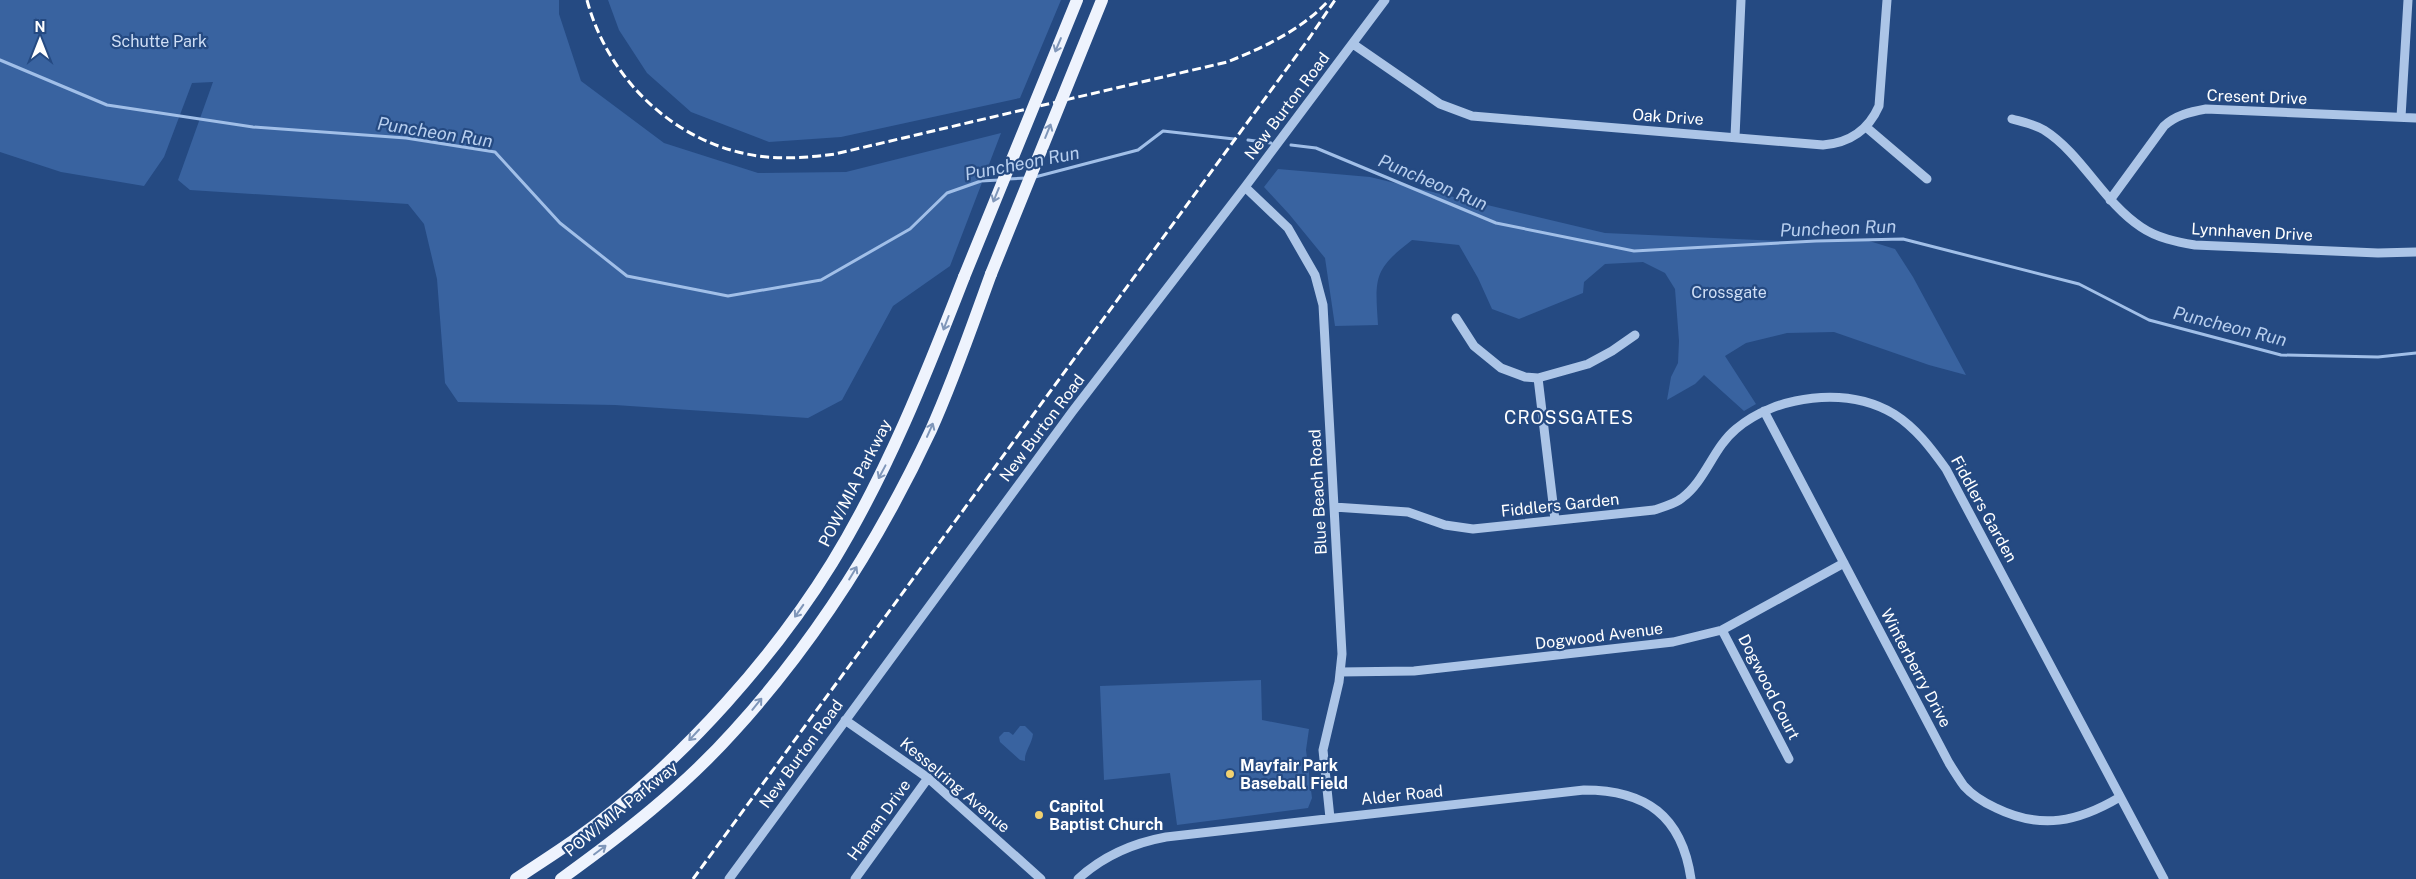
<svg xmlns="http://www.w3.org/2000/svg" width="2416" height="879" viewBox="0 0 2416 879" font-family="'Public Sans',sans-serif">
<rect width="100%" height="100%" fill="#254a82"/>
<path fill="#3963a0" d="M0,0H559V14L581,81L664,143L758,173L846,172L1001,133L950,266L893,306L842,400L808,418L615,405L458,402L445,383L437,279L424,224L408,204L190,190L178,180L213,82L192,83L164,157L144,186L61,172L0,152Z
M608,0H1061L1020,98L841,137L769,142L691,112L647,73L619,30Z
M1278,169L1370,177L1605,233L1800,242L1866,240L1895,249L1913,277L1966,375L1929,365L1834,332L1787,333L1746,343L1725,356L1756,404L1744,411L1704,375L1695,384L1667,400L1671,377L1678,363L1679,341L1675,289L1665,273L1643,262L1605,264L1584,282L1583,293L1519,319L1492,309L1478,278L1459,245L1412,240C1373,270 1375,278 1378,325L1335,326L1325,258L1289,214L1264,187Z
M1261,680L1262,720L1309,729L1306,750L1312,798L1308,808L1177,825L1170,773L1104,780L1100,686Z
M1020,726H1025L1033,734C1032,744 1024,752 1025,761L1020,760L1000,742L999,737L1004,732H1009L1013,735Z"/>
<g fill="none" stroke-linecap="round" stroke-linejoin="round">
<path stroke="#a1bfe8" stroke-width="3" d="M0,60L107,105L253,127L406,138L495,152L560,223L627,276L728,296L821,280L910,229L947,193L981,181L999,180
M1248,140L1271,143
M1291,145L1316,148L1496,223L1634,251L1816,241L1903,239L2079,284L2149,320L2281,355L2378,357L2416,353
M1035,177L1138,150L1163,131L1234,139
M1008,179L1026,178"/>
<path stroke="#acc5e7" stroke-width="9" d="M1353,44L1440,104L1472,116L1823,145C1849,143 1868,131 1879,106L1887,0
M2401,117L2408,0
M2012,119C2023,122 2034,124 2044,130C2082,154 2103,202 2141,227C2157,238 2177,242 2195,245L2378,253L2416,252
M1866,127L1927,179
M1735,137L1741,0
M1245,187L1288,228L1315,275L1323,305L1342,654L1339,682L1323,750L1330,818
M2110,200L2164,126C2176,115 2190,112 2206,109L2416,118
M1456,318L1474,346L1501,368L1525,377L1538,378L1588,364L1612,351L1635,335
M1538,378L1555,520
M1764,411L1949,763C1954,771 1959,779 1964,786C1972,795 1985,803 1996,808C2041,830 2078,822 2120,797
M1334,507L1408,512L1445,525L1473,529L1654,510C1663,507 1675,504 1682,498C1706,480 1713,448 1736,429C1776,395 1847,386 1894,414C1916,428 1931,448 1946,469L2164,879
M1722,630L1789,759
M1340,672L1414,671L1673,642L1722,630L1844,563
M845,720L928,778L1041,879
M729,879L1072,412L1245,187L1385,0
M855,879L928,778
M1078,879C1103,856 1133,843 1166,837L1584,790C1646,790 1682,816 1691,879"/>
<path stroke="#eef3fd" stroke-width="12" d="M516,879C544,860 572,843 599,822C686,755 774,657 832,563C887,473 926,375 964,277
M561,879C622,835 683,788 734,731C815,642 880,539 931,430C954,379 972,326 991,274"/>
<path stroke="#fff" stroke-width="3" stroke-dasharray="9 4" stroke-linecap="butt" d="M587,0C609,83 681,149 767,157C790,159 813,157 835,154L1227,62C1263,48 1303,29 1329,0
M693,879L1310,37L1335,0"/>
<path stroke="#eef3fd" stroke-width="12" d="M991,274L1102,0
M964,277L1077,0"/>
</g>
<defs><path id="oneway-shaft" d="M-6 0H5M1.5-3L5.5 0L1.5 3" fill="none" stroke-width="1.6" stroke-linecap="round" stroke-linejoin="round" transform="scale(1.25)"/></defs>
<g stroke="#7f96b9">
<use href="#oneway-shaft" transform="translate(1058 45) rotate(113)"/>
<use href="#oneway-shaft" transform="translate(1048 131) rotate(-68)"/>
<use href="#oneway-shaft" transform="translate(996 195) rotate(112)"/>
<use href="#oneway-shaft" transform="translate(946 323) rotate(111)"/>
<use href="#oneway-shaft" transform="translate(930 430) rotate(-66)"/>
<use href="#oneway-shaft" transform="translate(882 472) rotate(118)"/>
<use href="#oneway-shaft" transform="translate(853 573) rotate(-59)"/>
<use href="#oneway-shaft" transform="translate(799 611) rotate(125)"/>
<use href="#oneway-shaft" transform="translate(757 704) rotate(-51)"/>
<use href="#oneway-shaft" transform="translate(694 735) rotate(133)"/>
<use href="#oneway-shaft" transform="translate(600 850) rotate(-37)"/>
</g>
<g fill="#f1d170" stroke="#254a82" stroke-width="2">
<circle cx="1230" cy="774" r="5"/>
<circle cx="1039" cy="815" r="5"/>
</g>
<g text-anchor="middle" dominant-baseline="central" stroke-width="4.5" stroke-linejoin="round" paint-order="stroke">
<g font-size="16" fill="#d0dff6" stroke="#254a82">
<text x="159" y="41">Schutte Park</text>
<text x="1729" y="292">Crossgate</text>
</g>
<g font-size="16" fill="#fff" stroke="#254a82">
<text transform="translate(2257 97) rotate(2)">Cresent Drive</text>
<text transform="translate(1287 106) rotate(-53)">New Burton Road</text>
<text transform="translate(1668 117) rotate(4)">Oak Drive</text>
<text transform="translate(2252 232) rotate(3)">Lynnhaven Drive</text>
<text transform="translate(1042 428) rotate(-53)">New Burton Road</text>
<text transform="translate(855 483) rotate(-63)">POW/MIA Parkway</text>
<text transform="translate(1318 492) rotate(-93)">Blue Beach Road</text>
<text transform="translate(1560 505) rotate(-6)">Fiddlers Garden</text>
<text transform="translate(1984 509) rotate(61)">Fiddlers Garden</text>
<text transform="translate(1599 636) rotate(-7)">Dogwood Avenue</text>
<text transform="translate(1916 668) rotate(62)">Winterberry Drive</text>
<text transform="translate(1769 687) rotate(63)">Dogwood Court</text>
<text transform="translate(801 754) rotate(-54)">New Burton Road</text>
<text transform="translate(955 785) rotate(40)">Kesselring Avenue</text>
<text transform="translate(1402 795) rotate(-6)">Alder Road</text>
<text transform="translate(621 809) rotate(-39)">POW/MIA Parkway</text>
<text transform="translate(879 820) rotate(-54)">Haman Drive</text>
</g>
<g font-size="16" font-weight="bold" fill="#fff" stroke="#254a82" text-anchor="start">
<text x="1240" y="765">Mayfair Park<tspan x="1240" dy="18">Baseball Field</tspan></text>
<text x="1049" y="806">Capitol<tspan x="1049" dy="18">Baptist Church</tspan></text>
</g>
<g font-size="18" font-style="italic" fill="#b8cfef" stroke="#254a82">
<text transform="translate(435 132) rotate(9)">Puncheon Run</text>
<text transform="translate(1022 163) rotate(-11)">Puncheon Run</text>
<text transform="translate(1433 182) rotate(23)">Puncheon Run</text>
<text transform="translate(1838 228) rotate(-2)">Puncheon Run</text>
<text transform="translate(2230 326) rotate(14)">Puncheon Run</text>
</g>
<g font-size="18" letter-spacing="1" fill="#fff" stroke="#254a82">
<text x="1569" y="417">CROSSGATES</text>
</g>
</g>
<g transform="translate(40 40)" stroke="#254a82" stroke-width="4" paint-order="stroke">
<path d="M0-4L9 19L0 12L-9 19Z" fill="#ffffff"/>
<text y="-8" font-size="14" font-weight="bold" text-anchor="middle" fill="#ffffff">N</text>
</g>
</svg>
